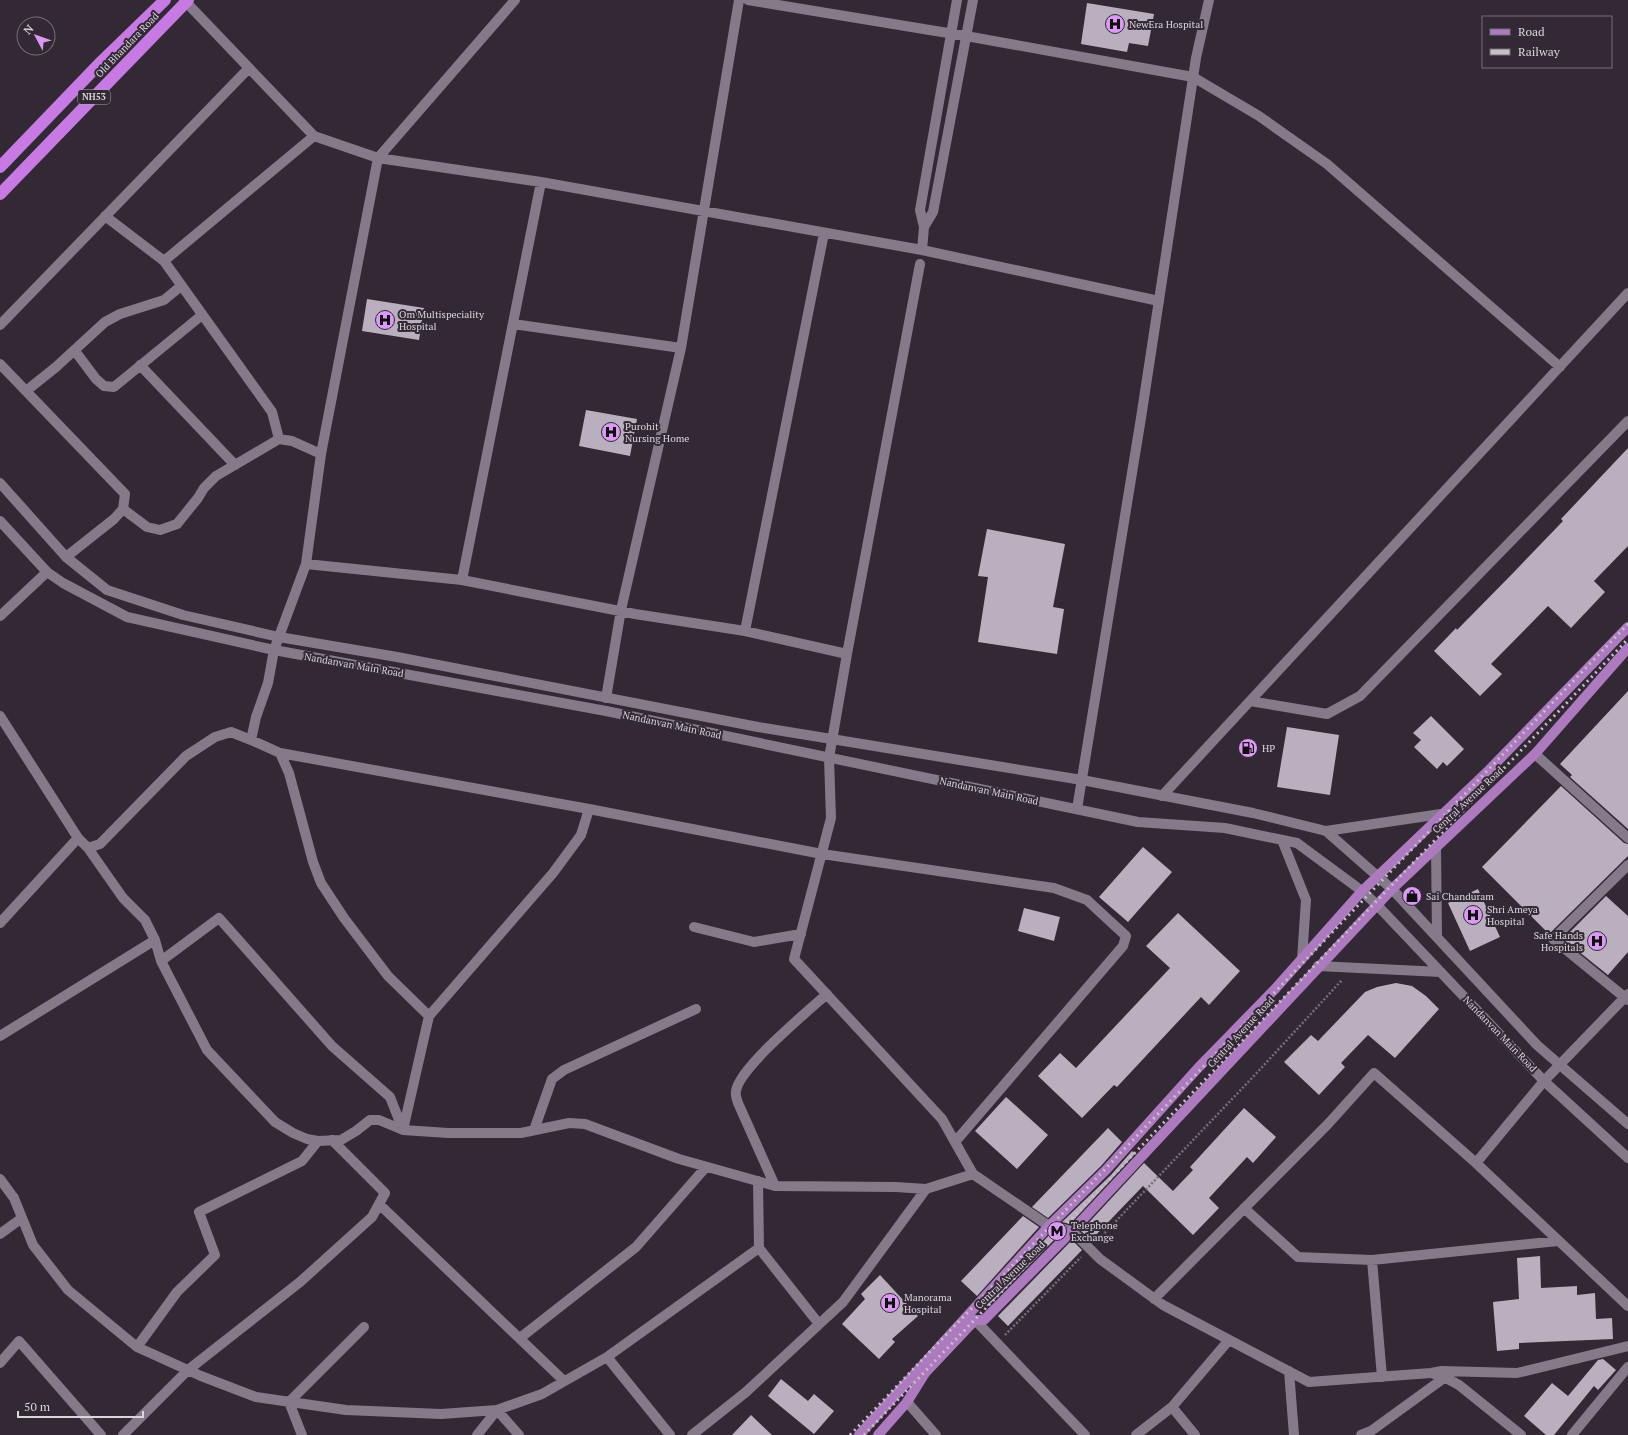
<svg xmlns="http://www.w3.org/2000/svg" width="1628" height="1435" viewBox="0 0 1628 1435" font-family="'PT Serif',serif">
<rect width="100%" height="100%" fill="#322935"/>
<path fill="#baafbe" d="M1087,3L1154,14L1148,46L1129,43L1127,52L1081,44Z
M367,299L424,308L419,340L362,331Z
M586,410L637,419L630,456L579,446Z
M1628,448V546L1594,581L1605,592L1571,628L1548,606L1491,664L1502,674L1480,696L1434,651L1456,628L1457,630L1514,572L1563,521L1561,519Z
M987,529L1065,544L1053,607L1064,609L1057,654L978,642L988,577L978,576Z
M1628,691V829L1570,777L1572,775L1560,764Z
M1431,716L1464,749L1447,766L1443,762L1437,769L1414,747L1421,740L1413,733Z
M1287,727L1339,735L1330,795L1277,787Z
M1561,786L1624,843L1628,844V856L1549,934L1482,867Z
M1143,847L1172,872L1128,922L1099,897Z
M1478,889L1500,937L1470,951L1448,903Z
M1606,896L1628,916V952L1608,975L1563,939Z
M1024,908L1060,917L1054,941L1018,931Z
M1178,913L1240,971L1209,1005L1201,997L1117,1087L1114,1085L1082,1118L1038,1076L1060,1053L1076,1068L1170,968L1146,946Z
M1396,983L1412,986L1426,996L1439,1009L1395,1058L1368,1035L1341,1063L1345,1067L1319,1095L1284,1062L1311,1035L1318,1041L1365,992L1377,987Z
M1006,1097L1048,1135L1017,1169L975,1131Z
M1244,1108L1276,1137L1253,1163L1247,1157L1209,1198L1219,1208L1193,1235L1143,1186L1091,1240L1081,1231L1144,1163L1173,1191L1193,1170L1190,1167Z
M1108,1128L1122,1142L1101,1166L1048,1218L1032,1207Z
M1132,1151L1135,1154L1070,1224L1062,1222L1111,1175Z
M1023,1216L1039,1227L977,1296L961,1281Z
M1051,1233L1059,1235L988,1306L986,1305Z
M1072,1240L1082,1250L1008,1326L998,1316Z
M1540,1256L1541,1288L1577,1286V1295L1595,1293L1596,1319L1612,1318L1613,1339L1519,1343V1349L1497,1351L1493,1302L1519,1299L1517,1258Z
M880,1275L918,1316L892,1339L895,1342L879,1359L842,1324L865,1299L861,1294Z
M1603,1359L1616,1370L1598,1390L1594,1386L1554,1435H1546L1524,1416L1552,1383L1568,1396L1598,1360Z
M781,1379L808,1401L814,1394L834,1411L814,1434L768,1396Z
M751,1415L772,1435H732Z"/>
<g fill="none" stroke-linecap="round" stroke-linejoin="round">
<path stroke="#766e79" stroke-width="2.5" stroke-dasharray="2 2" stroke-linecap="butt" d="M1099,1239L1253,1077L1342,980
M1005,1335L1081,1257"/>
<path stroke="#857a89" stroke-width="10" d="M184,0L314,136L378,158L541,182L922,250L1159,301
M748,0L966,36L1193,77L1259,116L1327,164L1560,367
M105,216L164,261L272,412L279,439
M924,227L933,212L973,0
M922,250L924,227L920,210L957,0
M164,261L314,136
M513,324L681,348
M0,325L249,68
M75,351L96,379L104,386L114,387L202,315
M0,364L125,494L123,509L114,519L66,557
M140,365L235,465
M26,391L56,367L105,322L120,314L164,300L181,286
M123,509L147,527L160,530L177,524L198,498L204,488L216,476L279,439L292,441L321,454
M306,564L462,580L635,614L745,631L847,654
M462,580L541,182
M0,616L47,572
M745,631L824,233
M606,698L621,610L681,348L739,0
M1250,701L1327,714L1360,696L1628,421
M0,716L78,838L88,848L100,844L186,756L215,737L231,732L251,740L256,717L268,683L274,650L306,564L321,454L378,158L515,0
M251,740L280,753L289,773L313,862L321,883L344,918L388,976L429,1016L403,1130
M280,753L589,809L581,835L553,873L429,1016
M1535,754L1628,838
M1162,796L1628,293
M589,809L822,854L1054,888L1087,900L1126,936L1123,946L955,1142
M88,848L123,898L145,920L155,940L161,961L207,1050L275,1122L293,1133L307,1139L318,1141L341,1140L356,1131L370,1120H379L403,1130L448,1133H521L569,1123L585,1124L679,1159L775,1186L896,1187L926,1189L973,1174L942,1119L794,959L831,818L829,758L847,654L920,264
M1628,865L1553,939L1628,1000
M0,923L78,838
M694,927L754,942L801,934
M161,961L219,918L332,1046L390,1097L403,1130
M0,1036L155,940
M534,1130L552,1079L564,1070L696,1009
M1476,1163L1544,1081L1628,994
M973,1174L1049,1226L1072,1231L1100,1259L1163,1305L1309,1382L1431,1373L1442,1371L1517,1373L1628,1346
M0,1179L14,1198L33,1245L68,1290L137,1347L201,1376L256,1397L346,1410L441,1414L497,1410L542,1394L607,1357L759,1248L758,1181
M775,1186L738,1103C737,1100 735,1094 736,1091C739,1068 808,1011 827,994
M379,1204L564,1381
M1244,1208L1298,1257L1372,1260L1558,1241
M0,1234L22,1218
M759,1248L819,1324
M1372,1260L1382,1377
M1154,1299L1328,1124L1374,1073L1476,1163L1628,1306
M975,1320L1085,1435
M520,1338L636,1247L706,1167
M137,1347L177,1292L215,1255L199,1212L302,1161L318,1141
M607,1357L670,1435
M0,1363L19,1341L101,1435
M1289,1371L1294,1435
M1434,1374L1446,1378L1459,1385L1521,1435
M907,1402L936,1435
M1172,1407L1229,1340
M123,1435L188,1370L300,1282L372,1217L385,1193L332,1140
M302,1435L289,1402L364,1327
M477,1435L497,1410L519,1435
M692,1435L746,1392L843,1302L926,1189
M1136,1435L1172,1407L1195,1435
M1361,1435L1371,1431L1444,1378
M1572,1435L1628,1367"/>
<path stroke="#857a89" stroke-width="10" d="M0,483L66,557L107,590L183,615L279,637L397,657L758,727L1082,780L1253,813L1326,831L1392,889L1537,1045L1628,1124
M0,521L47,572L63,583L127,617L274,650L606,711L1138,822L1225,828L1297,843L1362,891L1377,905L1544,1081L1628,1158
M1077,809L1141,418L1196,58L1209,0
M1326,831L1441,814
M1282,840L1306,900L1302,959
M1436,847L1437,937
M1318,966L1441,972"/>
<path stroke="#ad7ac0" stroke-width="10" d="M859,1435L1049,1226L1106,1170L1198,1068L1275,989L1362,891L1489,770L1628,627
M878,1435L907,1402L925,1373L975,1320H984L1072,1231L1392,889L1535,754L1628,648"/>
<path stroke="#c87ae4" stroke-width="12" d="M0,167L101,62L165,0
M0,194L188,0"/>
<path stroke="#c6c0c8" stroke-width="3" stroke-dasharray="2 4" stroke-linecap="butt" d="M850,1435L1628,624
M864,1435L1628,639"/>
</g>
<defs>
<g id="hospital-disc" transform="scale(1)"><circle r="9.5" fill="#dc99f4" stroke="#322935"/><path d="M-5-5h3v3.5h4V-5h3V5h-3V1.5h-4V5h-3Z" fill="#111"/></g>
<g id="fuel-disc" transform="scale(1)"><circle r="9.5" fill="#dc99f4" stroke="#322935"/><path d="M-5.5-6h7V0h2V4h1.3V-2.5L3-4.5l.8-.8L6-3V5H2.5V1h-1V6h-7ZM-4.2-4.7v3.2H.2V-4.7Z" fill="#111"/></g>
<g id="shop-disc" transform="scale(1)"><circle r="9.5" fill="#dc99f4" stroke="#322935"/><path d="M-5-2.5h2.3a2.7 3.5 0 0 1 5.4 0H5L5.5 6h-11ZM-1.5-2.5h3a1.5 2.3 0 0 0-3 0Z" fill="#111"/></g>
<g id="metro-disc" transform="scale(1)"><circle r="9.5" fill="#dc99f4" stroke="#322935"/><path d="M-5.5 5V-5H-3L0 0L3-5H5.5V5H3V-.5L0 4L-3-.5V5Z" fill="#111"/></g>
</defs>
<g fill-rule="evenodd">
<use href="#hospital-disc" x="1115" y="24"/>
<use href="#hospital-disc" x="385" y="320"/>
<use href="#hospital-disc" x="611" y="432"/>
<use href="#fuel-disc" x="1248" y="748"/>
<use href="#shop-disc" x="1412" y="896"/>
<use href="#hospital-disc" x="1473" y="915"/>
<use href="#hospital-disc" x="1597" y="941"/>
<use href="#metro-disc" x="1057" y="1231"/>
<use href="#hospital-disc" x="890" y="1303"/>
</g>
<g text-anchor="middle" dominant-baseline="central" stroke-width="4" stroke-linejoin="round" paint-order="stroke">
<rect fill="#322935" stroke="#a8a1ab" stroke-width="1" x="78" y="90" width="32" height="14" rx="3"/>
<g font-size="9" font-weight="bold" fill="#dbd5dd">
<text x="94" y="97">NH53</text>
</g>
<g font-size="10" fill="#dbd5dd" stroke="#322935" text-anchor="start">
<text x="1129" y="24">NewEra Hospital</text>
<text x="399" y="314">Om Multispeciality<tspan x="399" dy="12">Hospital</tspan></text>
<text x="625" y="426">Purohit<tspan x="625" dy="12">Nursing Home</tspan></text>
<text x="1262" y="748">HP</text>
<text x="1426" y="896">Sai Chanduram</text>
<text x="1487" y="909">Shri Ameya<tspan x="1487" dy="12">Hospital</tspan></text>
<text x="1583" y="935" text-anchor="end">Safe Hands<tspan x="1583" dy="12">Hospitals</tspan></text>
<text x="1071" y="1225">Telephone<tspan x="1071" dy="12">Exchange</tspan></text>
<text x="904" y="1297">Manorama<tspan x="904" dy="12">Hospital</tspan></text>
</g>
<g font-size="10" fill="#dbd5dd" stroke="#322935">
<text transform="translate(127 45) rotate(-46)">Old Bhandara Road</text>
<text transform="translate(354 665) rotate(10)">Nandanvan Main Road</text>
<text transform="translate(672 725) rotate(12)">Nandanvan Main Road</text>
<text transform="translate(989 791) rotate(12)">Nandanvan Main Road</text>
<text transform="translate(1468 800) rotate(-43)">Central Avenue Road</text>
<text transform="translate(1241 1032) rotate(-47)">Central Avenue Road</text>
<text transform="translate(1500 1034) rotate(46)">Nandanvan Main Road</text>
<text transform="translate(1010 1275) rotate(-44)">Central Avenue Road</text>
</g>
</g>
<rect x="1482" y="16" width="130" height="52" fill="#322935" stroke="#766e78"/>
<rect x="1490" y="29" width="20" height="6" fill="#ad7ac0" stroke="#766e78"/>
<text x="1518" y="36" font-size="12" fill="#dbd5dd">Road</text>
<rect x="1490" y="49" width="20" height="6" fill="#c6c0c8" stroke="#766e78"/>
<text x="1518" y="56" font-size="12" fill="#dbd5dd">Railway</text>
<g transform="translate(36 36) rotate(311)"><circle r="19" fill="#322935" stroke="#766e78"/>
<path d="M0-3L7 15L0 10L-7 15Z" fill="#dc99f4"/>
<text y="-6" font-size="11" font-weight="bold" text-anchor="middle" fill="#dbd5dd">N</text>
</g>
<path d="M18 1411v6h125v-6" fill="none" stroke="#dbd5dd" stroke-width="2"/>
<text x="24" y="1411" font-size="12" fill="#dbd5dd" stroke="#322935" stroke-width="3" paint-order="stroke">50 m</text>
</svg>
